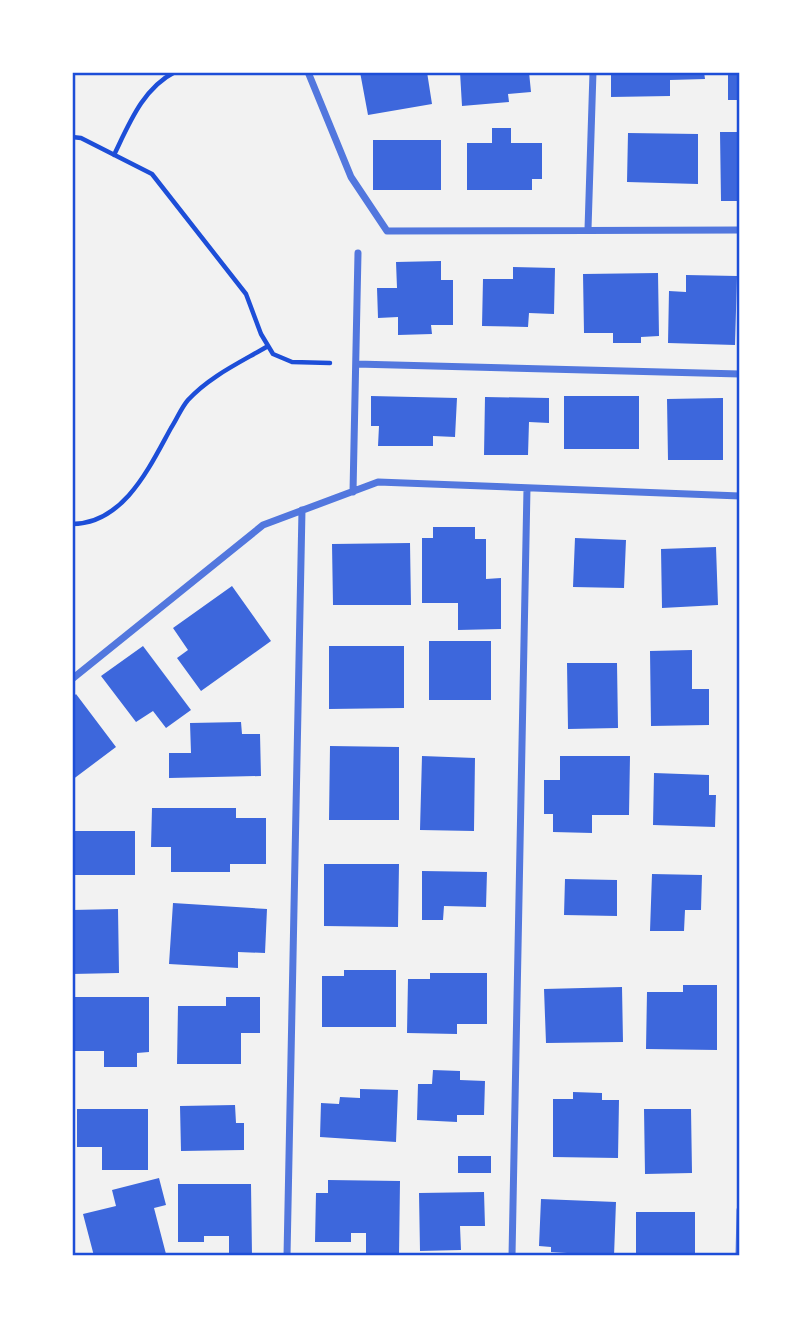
<svg xmlns="http://www.w3.org/2000/svg" width="812" height="1328" viewBox="0 0 812 1328" font-family="'Open Sans',sans-serif">
<rect width="100%" height="100%" fill="#f2f2f2"/>
<path fill="#3d67dc" d="M360,72H427L432,104L368,115Z
M460,72H529L531,92L508,94L509,102L462,106Z
M611,72H704L705,79L670,80V96L611,97Z
M728,72H740V100H728Z
M492,128H511V143H542V179H532V190H467V143H492Z
M720,132H740V201H721Z
M628,133L698,134V184L627,182Z
M373,140H441V190H373Z
M441,261V280H453V325H431L432,334L398,335V317L378,318L377,288H397L396,262Z
M513,267L555,268L554,314L529,313L528,327L482,326L483,279H513Z
M658,273L659,336L641,337V343H613V333H584L583,274Z
M686,275L737,276L735,345L668,343L669,291L686,292Z
M371,396L457,398L455,437L433,436V446H378L379,426H371Z
M564,396H639V449H564Z
M485,397L549,398V423L529,422L528,455H484Z
M723,398V460H668L667,399Z
M433,527H475V539H486V579L501,578V629L458,630V603H422V538H433Z
M575,538L626,540L624,588L573,587Z
M410,543L411,605H333L332,544Z
M716,547L718,605L662,608L661,549Z
M232,586L271,641L201,691L177,658L188,650L173,628Z
M429,641H491V700H429Z
M143,646L191,710L166,728L153,711L136,722L101,676Z
M329,646H404V708L329,709Z
M692,650V689H709V725L651,726L650,651Z
M567,663H617L618,728L568,729Z
M76,694L116,747L72,780V698Z
M241,722L242,734H260L261,776L169,778V753H191L190,723Z
M330,746L399,747V820H329Z
M422,756L475,758L474,831L420,830Z
M560,756H630L629,815H592V833L553,832V814H544V780H560Z
M654,773L709,775V795H716L715,827L653,825Z
M152,808H236V818H266V864H230V872H171V847H151Z
M72,831H135V875H72Z
M324,864H399L398,927L324,926Z
M422,871L487,872L486,907L444,906L443,920H422Z
M652,874L702,875L701,910H685L684,931H650Z
M565,879L617,880V916L564,915Z
M173,903L267,909L265,953L238,952V968L169,964Z
M118,909L119,973L72,974V910Z
M344,970H396V1027H322V976H344Z
M430,973H487V1024H457V1034L407,1033L408,979H430Z
M683,985H717V1050L646,1049L647,992H683Z
M622,987L623,1042L546,1043L544,989Z
M73,997H149V1052L137,1053V1067H104V1051H73Z
M226,997H260V1033H241V1064H177L178,1006H226Z
M433,1070L460,1071V1080L485,1081L484,1115H457V1122L417,1120L418,1084H432Z
M360,1089L398,1090L396,1142L320,1137L321,1103L339,1104L340,1097L360,1098Z
M573,1092L602,1093V1100H619L618,1158L553,1157V1099H573Z
M235,1105L236,1123H244V1150L181,1151L180,1106Z
M77,1109H148V1170H102V1147H77Z
M644,1109H691L692,1173L645,1174Z
M458,1156H491V1173H458Z
M159,1178L166,1205L154,1208L166,1254L156,1256H94L83,1214L116,1206L112,1190Z
M328,1180L400,1181L399,1256H366V1233H351V1242H315L316,1193H328Z
M178,1184H251L252,1256H198V1254H229V1236H204V1242H178Z
M484,1192L485,1226H460L461,1250L420,1251L419,1193Z
M541,1199L616,1202L614,1256H567V1253L551,1252V1247L539,1246Z
M636,1212H695V1256H636Z"/>
<g fill="none" stroke-linecap="round" stroke-linejoin="round">
<path stroke="#1d4ed8" stroke-width="4.5" d="M72,137L81,138L152,174L246,294L261,334L273,354L292,362L330,363
M114,155C129,124 143,88 175,72
M72,524C124,524 150,466 171,428C177,419 181,408 188,400C210,376 241,362 268,346"/>
<path stroke="#5277de" stroke-width="7" d="M308,72L351,177L387,231L740,230
M588,229L593,72
M356,364L740,374
M353,492L358,253
M72,679L263,525L378,482L740,496
M287,1256L302,510
M512,1256L527,488
M739,1256L740,1210"/>
</g>
<rect width="812" height="1328" fill="none" stroke="#ffffff" stroke-width="147"/>
<rect x="74" y="74" width="664" height="1180" fill="none" stroke="#1d4ed8" stroke-width="2.5"/>
</svg>
